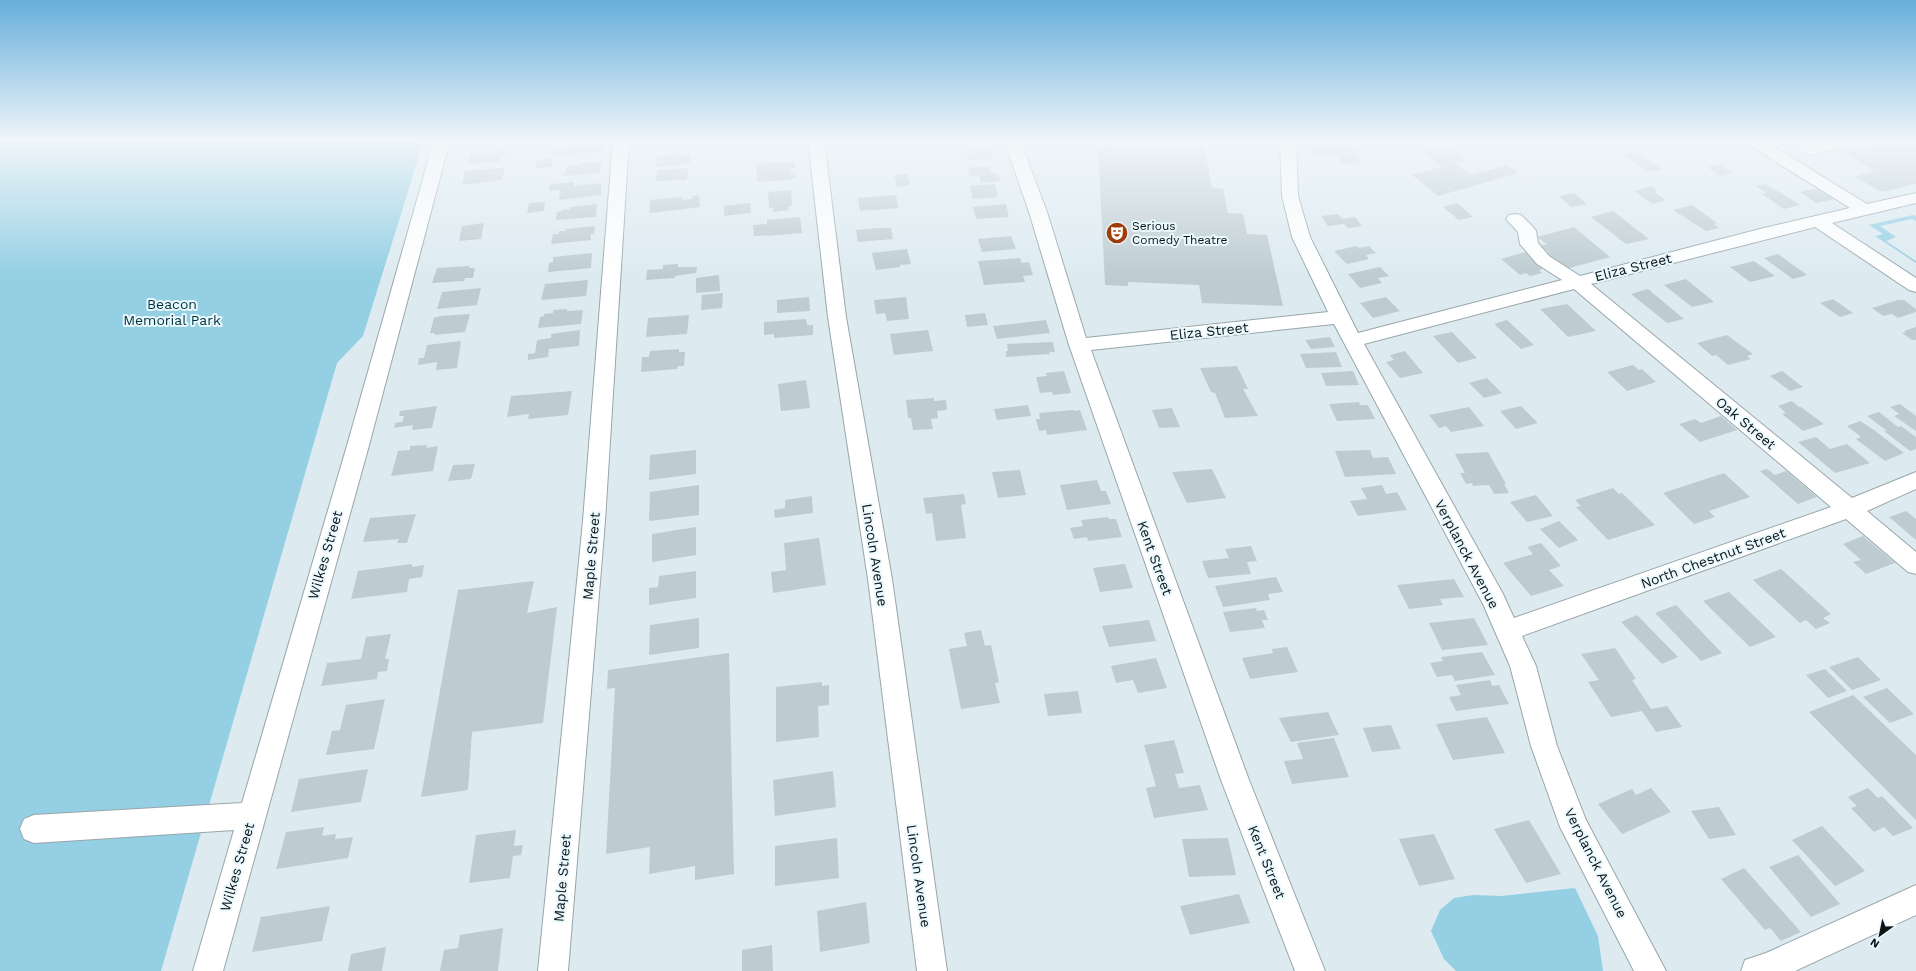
<svg xmlns="http://www.w3.org/2000/svg" width="1916" height="971" viewBox="0 0 1916 971" font-family="'Work Sans',sans-serif">
<rect width="100%" height="100%" fill="#ddebf1"/>
<path fill="#94cfe3" d="M0,140H424L363,336L337,363L161,971H0Z
M1913,215L1916,216V221L1912,219L1880,226L1896,237L1886,241L1916,261V263L1875,236L1883,234L1869,225Z
M1575,888L1598,936L1603,971H1456L1444,959L1431,931L1440,910L1454,898L1473,895L1502,896Z"/>
<path fill="#beccd1" d="M469,140H502L501,146H495L494,149L482,150L483,148L467,149Z
M605,140L603,152L553,156L554,149L567,148L568,144Z
M662,140H679V145L661,146Z
M743,140H787L788,149L749,151L748,147H744Z
M840,140H871L870,144H867L866,148L839,147Z
M1311,140L1334,141L1340,142L1342,145L1353,146L1362,163L1342,164L1337,156L1311,157Z
M1365,140H1393L1400,145L1387,149L1381,144L1373,146Z
M1892,140H1916V184L1882,192L1855,177L1875,171L1843,152Z
M1098,145L1117,146V148L1184,150V147H1204L1212,188L1223,189L1228,213L1243,214L1247,234L1267,235L1283,306L1202,303L1199,285L1128,282V286L1105,285Z
M1449,146L1467,160L1455,163L1471,175L1507,165L1519,173L1438,196L1412,175L1442,167L1424,152Z
M991,149L993,159L968,160L966,150Z
M504,150L503,152H506L505,156H502L500,162L468,164L472,152Z
M1637,151L1662,169L1647,172L1623,155Z
M680,153V155L690,154V163L656,167L657,157Z
M553,158L552,167L536,168L537,160Z
M602,161L600,173L563,176L567,167L582,164V163Z
M790,162H795V168H791V173L796,172V178H791V180L757,182L756,164Z
M1721,164L1734,173L1720,176L1707,167Z
M989,166L991,173L998,174L1001,181L981,183L979,175L970,176L968,168Z
M500,168H505L502,180L462,185L465,171Z
M688,168L687,180L656,181L657,170Z
M907,173L910,185L897,187L894,175Z
M574,182V186L601,183V195L559,200L560,190L550,191V188H548L551,184Z
M995,184L998,197L973,199L970,186Z
M1765,184L1776,191H1778L1800,205L1784,209L1762,194L1766,193L1756,186Z
M1651,186L1658,191L1654,192L1665,200L1652,204L1634,191Z
M1819,188L1835,199L1816,203L1800,192Z
M791,190L792,206H788L789,210L773,212V208H769L768,192Z
M1574,193L1587,204L1571,207L1559,196Z
M699,195L700,207L650,213V200L682,197V200L692,199V196Z
M896,195L898,208L860,211L858,198Z
M545,202L544,211L527,213L529,203Z
M750,203L751,213L724,216V206Z
M1457,203L1473,217L1459,220L1443,207Z
M597,204L596,217L556,220L557,212L562,211V210L570,209V207Z
M1006,204L1009,217L976,219L973,207Z
M1692,205L1717,223L1714,224L1719,228L1706,231L1673,210Z
M1613,211L1649,239L1626,244L1591,217Z
M1338,214L1342,219L1355,217L1362,226L1348,228L1344,224L1328,226L1321,216Z
M800,217L802,233L767,236V235L754,236L753,225L767,224V220Z
M484,223L481,239L459,241L462,226Z
M595,226L594,234H591V240L551,244L553,234H559V231H566V229Z
M1574,227L1610,257L1562,270L1544,254L1549,253L1541,246L1547,244L1537,237Z
M878,228H891L893,239L858,242L856,230Z
M1011,236L1016,249L982,252L978,239Z
M1356,246L1359,248L1369,246L1376,253L1366,255L1369,259L1347,264L1334,251Z
M907,249L911,264L900,265V267L876,270L872,253Z
M1525,252L1545,268L1539,270L1542,273L1530,276L1526,273L1520,275L1501,259Z
M592,253L591,268L548,272L549,263L553,262V257Z
M1778,254L1807,275L1793,279L1764,258Z
M1020,258L1022,263L1029,262L1033,275L1023,276L1025,282L984,285L978,261Z
M1754,261L1775,276L1750,282L1730,267Z
M678,264V267H697L696,273L675,276V278L646,280L647,270L663,269V265Z
M469,266V268H475L473,278H465L464,281L432,283L437,268Z
M1380,267L1389,276L1378,278L1382,283L1360,288L1348,274Z
M719,275L720,291L696,293V278Z
M1686,279L1714,302L1692,307L1664,285Z
M588,280L586,296L541,300L545,284Z
M481,288L477,305L437,309L442,292Z
M1648,289L1684,319L1667,323L1631,294Z
M723,293L722,308L701,310L702,295Z
M809,297L810,311L777,313V300Z
M906,297L909,319L887,321L885,313L876,314L874,300Z
M1386,297L1400,311L1373,318L1360,303Z
M1833,299L1853,313L1840,317L1820,303Z
M1898,300H1904L1916,309V312L1898,318L1892,314L1883,316L1872,308Z
M1567,304L1596,331L1568,337L1540,309Z
M567,309V311L583,310L581,324L538,328L540,317L544,316V314L553,313V310Z
M985,313L988,325L967,327L965,315Z
M470,314L465,332L434,335L435,333H430L434,318L440,316Z
M689,315L687,334L646,337L648,318Z
M806,319L807,325H813V335L774,338V334L764,335V322Z
M1046,320L1050,333L997,339L993,326Z
M1507,320L1534,345L1521,349L1494,324Z
M1916,327V340H1912L1902,333L1906,332L1904,331Z
M580,330L579,346L549,349L548,357L528,360V354L535,353L537,340L551,338V334Z
M928,330L933,351L894,355L890,334Z
M1452,332L1477,358L1458,363L1433,336Z
M1727,335L1753,354L1747,356L1751,359L1728,365L1716,355L1712,356L1697,343Z
M1330,337L1335,347L1311,349L1305,340Z
M461,341L457,368L436,370L437,362L418,365L419,358H424L427,345Z
M1053,342L1055,352H1049L1050,354L1006,357V351H1008L1007,344Z
M679,349V352H685L684,366H678L677,369L641,372L642,357H649L650,351Z
M1405,351L1423,373L1400,378L1386,362L1394,360L1390,355Z
M1336,352L1342,367L1306,368L1300,354Z
M1633,365L1639,370L1642,369L1656,382L1627,391L1607,372Z
M1237,366L1248,389H1243L1258,416L1225,418L1215,393L1211,392L1200,368Z
M1064,371L1071,393L1053,395L1052,392L1040,393L1036,377L1047,376L1046,373Z
M1353,371L1359,385L1326,386L1321,373Z
M1782,371L1803,387L1790,391L1770,376Z
M1487,378L1502,393L1484,398L1469,383Z
M806,380L810,408L781,411L778,384Z
M572,391L568,415L528,419L529,414L507,417L511,396Z
M934,398V401L946,400L947,410L937,411L938,418L931,419L933,429L913,430L911,418H908L906,400Z
M1792,401L1799,407H1801L1824,424L1803,431L1782,414L1786,413L1778,406Z
M1359,402L1360,405H1368L1375,419L1337,421L1329,404Z
M1900,404L1916,416V431L1894,416L1899,414L1890,407Z
M1028,405L1031,416L997,420L994,409Z
M437,406L432,428L412,430L413,425L394,428L395,423L402,422L404,416H399L400,411Z
M1521,406L1538,423L1516,429L1500,411Z
M1469,407L1484,426L1451,432L1446,426L1439,428L1429,415Z
M1172,408L1180,427L1159,428L1152,410Z
M1073,410L1074,411L1080,410L1087,430L1047,435L1046,430L1039,431L1036,419H1040L1039,413Z
M1879,412L1898,427L1901,426L1916,437V449L1910,451L1884,431H1887L1867,416Z
M1721,416L1737,430L1700,442L1679,424L1695,419L1701,423Z
M1860,421L1874,430L1904,453L1885,461L1856,439L1861,437L1847,426Z
M1816,437L1830,449L1847,444L1870,463L1835,473L1798,442Z
M427,445L426,448L438,446L433,471L391,476L398,451L410,450V446Z
M696,450V474L649,480L650,455Z
M1370,450L1373,458L1388,457L1396,474L1345,477L1335,451Z
M1488,452L1506,484H1504L1509,493L1494,494L1489,485L1473,486L1472,483L1466,484L1460,473H1465L1455,454Z
M475,464L471,479L448,481L453,465Z
M1212,469L1226,498L1187,503L1172,472Z
M1767,469L1775,475L1786,471L1817,497L1798,504L1760,471Z
M1020,470L1026,495L998,498L992,472Z
M1724,473L1750,497L1709,511L1715,517L1694,524L1663,493Z
M1097,480L1101,491H1106L1111,504L1067,510L1060,485Z
M699,485V515L649,521L650,492Z
M1382,485L1386,494L1397,492L1407,510L1358,516L1350,501L1367,499L1361,488Z
M1613,488L1619,494L1622,493L1655,525L1608,540L1576,507L1581,506L1575,500Z
M964,494L966,504L961,505L966,538L936,541L932,513L926,514L923,498Z
M1536,495L1553,516L1527,522L1510,502Z
M812,496L813,513L775,518L774,510L785,508V500Z
M1906,511L1916,519V540L1889,517Z
M416,514L407,543H397L399,539L363,542L370,518Z
M1108,517L1109,519H1116L1122,537L1088,541L1087,537L1074,539L1070,528L1083,526L1081,520Z
M1559,521L1578,540L1559,548L1540,529Z
M696,527V555L652,562V534Z
M1863,536L1895,563L1866,574L1853,562L1861,560L1843,544Z
M819,538L826,585L773,593L771,572L786,570L784,543Z
M1541,543L1561,566L1549,570L1564,586L1531,596L1503,563L1533,554L1527,547Z
M1251,546L1257,561L1247,562L1251,574L1208,578L1202,561L1229,558L1225,549Z
M412,564V567L424,565L422,577L409,579L407,592L351,599L358,571Z
M1125,564L1133,588L1100,592L1093,568Z
M1781,569L1831,614L1823,618L1830,623L1816,629L1806,620L1800,623L1753,580Z
M696,571V598L649,605V588L658,587L659,576Z
M1276,577L1283,592L1268,594L1270,600L1223,607L1215,586Z
M1454,579L1464,597L1440,599L1443,605L1409,609L1397,585Z
M534,581L527,613L557,607L543,723L472,732L468,790L421,797L458,590Z
M1729,592L1776,637L1750,647L1703,601Z
M1676,605L1722,653L1701,661L1655,613Z
M1256,608L1257,611L1264,610L1268,620H1262L1265,628L1230,632L1223,612Z
M1637,615L1678,657L1662,664L1621,622Z
M699,618V648L649,655L650,625Z
M1474,618L1488,645L1442,650L1429,623Z
M1149,620L1156,641L1109,647L1102,626Z
M981,630L985,646L991,645L999,682L995,683L1000,703L961,709L949,649L967,646L964,633Z
M391,634L385,659H389L387,671L378,672L377,679L321,686L327,663L361,659L366,637Z
M1287,647L1298,672L1250,679L1242,658L1273,653L1272,649Z
M1615,648L1636,679L1632,680L1651,709L1667,706L1682,727L1656,732L1642,711L1611,717L1588,682L1599,680L1581,654Z
M1482,652L1495,675L1455,681L1452,675L1437,677L1430,663L1443,661L1441,657Z
M729,653L734,874L695,880V866L649,874L650,847L606,854L615,688L607,689L608,670Z
M1858,657L1881,680L1852,690L1829,667Z
M1156,658L1167,688L1138,693L1133,680L1116,683L1111,666Z
M1825,669L1847,691L1828,698L1806,675Z
M1490,680L1492,686L1499,685L1509,704L1456,711L1449,697L1461,695L1456,685Z
M822,682V686L829,685V705L818,706L819,737L776,742V687Z
M1887,688L1914,714L1890,723L1863,697Z
M1078,691L1082,713L1048,716L1044,694Z
M1853,695L1916,755V820L1809,712Z
M385,699L374,749L326,755L332,731L340,730L346,705Z
M1328,712L1339,735L1291,742L1279,718Z
M1487,717L1505,753L1453,760L1436,724Z
M1391,725L1401,749L1372,752L1363,728Z
M1334,738L1349,777L1292,784L1284,761L1303,759L1297,743Z
M1174,740L1184,773L1175,774L1179,788L1200,785L1208,810L1154,818L1146,788L1156,786L1144,745Z
M368,769L361,802L291,812L299,779Z
M833,771L836,807L775,816L773,780Z
M1651,788L1671,812L1622,834L1598,804L1632,789L1636,795Z
M1868,788L1878,798L1882,796L1913,828L1893,836L1884,827L1874,832L1851,808L1857,806L1848,797Z
M1719,807L1736,835L1709,839L1691,811Z
M1529,820L1561,874L1526,883L1494,829Z
M1822,826L1865,871L1835,886L1792,840Z
M324,827L322,836L336,834L335,839L353,837L348,858L276,869L286,832Z
M516,830L514,846L523,845L521,855L513,856L510,878L469,883L476,835Z
M1434,834L1455,879L1419,886L1399,839Z
M837,838L839,878L775,886V846Z
M1228,838L1236,875L1189,877L1182,839Z
M1798,855L1840,904L1811,917L1769,867Z
M1744,868L1801,932L1781,941L1770,928L1765,930L1721,879Z
M1239,894L1250,923L1190,935L1180,906Z
M866,902L870,943L820,952L817,911Z
M330,906L322,941L252,952L261,917Z
M503,928L498,971H440L444,950L458,948L460,935Z
M772,945L773,971H742V950Z
M386,947L382,971H348L351,954Z"/>
<g fill="none" stroke-linecap="round" stroke-linejoin="round">
<g stroke="#98a6ab" stroke-width="2">
<path id="minor" d="M434,140H450L368,449L223,971H193L234,830L34,843L24,839L20,829L24,819L34,815L242,803L346,449Z
M613,140H629L605,521L568,971H538L583,521Z
M808,140H824L846,317L892,579L947,971H917L868,579L828,317Z
M1004,140H1020L1047,212L1086,338L1328,312L1292,237L1282,196L1280,140H1296L1298,196L1310,237L1358,333L1562,280L1537,264L1520,244L1518,232L1506,219L1509,215L1515,214L1521,215L1533,227L1536,231L1538,243L1549,256L1580,276L1760,229L1850,208L1746,143L1744,140H1763L1867,204L1916,193V203L1832,223L1916,278V292L1909,290L1815,227L1591,284L1852,498L1916,472V489L1867,511L1916,552V574L1908,572L1846,519L1522,636L1536,666L1557,746L1586,820L1666,971H1634L1560,827L1531,746L1510,666L1483,604L1334,324L1091,350L1249,780L1325,971H1295L1221,780L1069,345L1029,212ZM1574,289L1831,507L1514,618L1503,594L1364,344Z
M1788,140H1807L1814,145L1834,140H1861L1859,143L1812,155L1806,153Z
M1916,885V915L1795,971H1741L1745,960L1766,953Z"/>
</g>
<use href="#minor" fill="#fff" fill-rule="evenodd"/>
</g>
<linearGradient id="sky" x2="0" y2="1"><stop stop-color="#66aed9"/><stop offset="0.51" stop-color="#f0f6f9"/><stop offset="1" stop-color="#f0f6f9" stop-opacity="0"/></linearGradient>
<rect width="1916" height="276" fill="url(#sky)"/>
<defs>
<g id="theatre-disc" transform="scale(1.15)"><circle r="9.5" fill="#a03c0a" stroke="#eaf9fe"/><path d="M-5-5.5Q0-4 5-5.5V0Q5 5 0 6Q-5 5-5 0ZM-3.3-2.5H-1v1.5H-3.3ZM1-2.5H3.3v1.5H1ZM-2.8 1Q0 5.5 2.8 1Z" fill="#fff"/></g>
</defs>
<g fill-rule="evenodd">
<use href="#theatre-disc" x="1117" y="233"/>
</g>
<g text-anchor="middle" dominant-baseline="central" stroke-width="4" stroke-linejoin="round" paint-order="stroke">
<g font-size="12" fill="#0e1315" stroke="#eaf9fe" text-anchor="start">
<text x="1132" y="226">Serious<tspan x="1132" dy="14">Comedy Theatre</tspan></text>
</g>
<g font-size="14" fill="#0e1315" stroke="#eaf9fe">
<text transform="translate(1633 267) rotate(-14)">Eliza Street</text>
<text transform="translate(1209 331) rotate(-6)">Eliza Street</text>
<text transform="translate(1746 423) rotate(40)">Oak Street</text>
<text transform="translate(1467 554) rotate(62)">Verplanck Avenue</text>
<text transform="translate(325 555) rotate(-74)">Wilkes Street</text>
<text transform="translate(875 555) rotate(81)">Lincoln Avenue</text>
<text transform="translate(591 556) rotate(-85)">Maple Street</text>
<text transform="translate(1155 558) rotate(70)">Kent Street</text>
<text transform="translate(1713 558) rotate(-20)">North Chestnut Street</text>
<text transform="translate(1267 862) rotate(68)">Kent Street</text>
<text transform="translate(1596 863) rotate(63)">Verplanck Avenue</text>
<text transform="translate(237 867) rotate(-74)">Wilkes Street</text>
<text transform="translate(919 876) rotate(82)">Lincoln Avenue</text>
<text transform="translate(562 878) rotate(-85)">Maple Street</text>
</g>
<g font-size="14" fill="#01303d" stroke="#eaf9fe">
<text x="172" y="304">Beacon<tspan x="172" dy="16">Memorial Park</tspan></text>
</g>
</g>
<g transform="translate(1880 935) rotate(213)" stroke="#eaf9fe" stroke-width="3" paint-order="stroke">
<path d="M0-3L7 15L0 10L-7 15Z" fill="#0e1315"/>
<text y="-6" font-size="11" font-weight="bold" text-anchor="middle" fill="#0e1315">N</text>
</g>
</svg>
